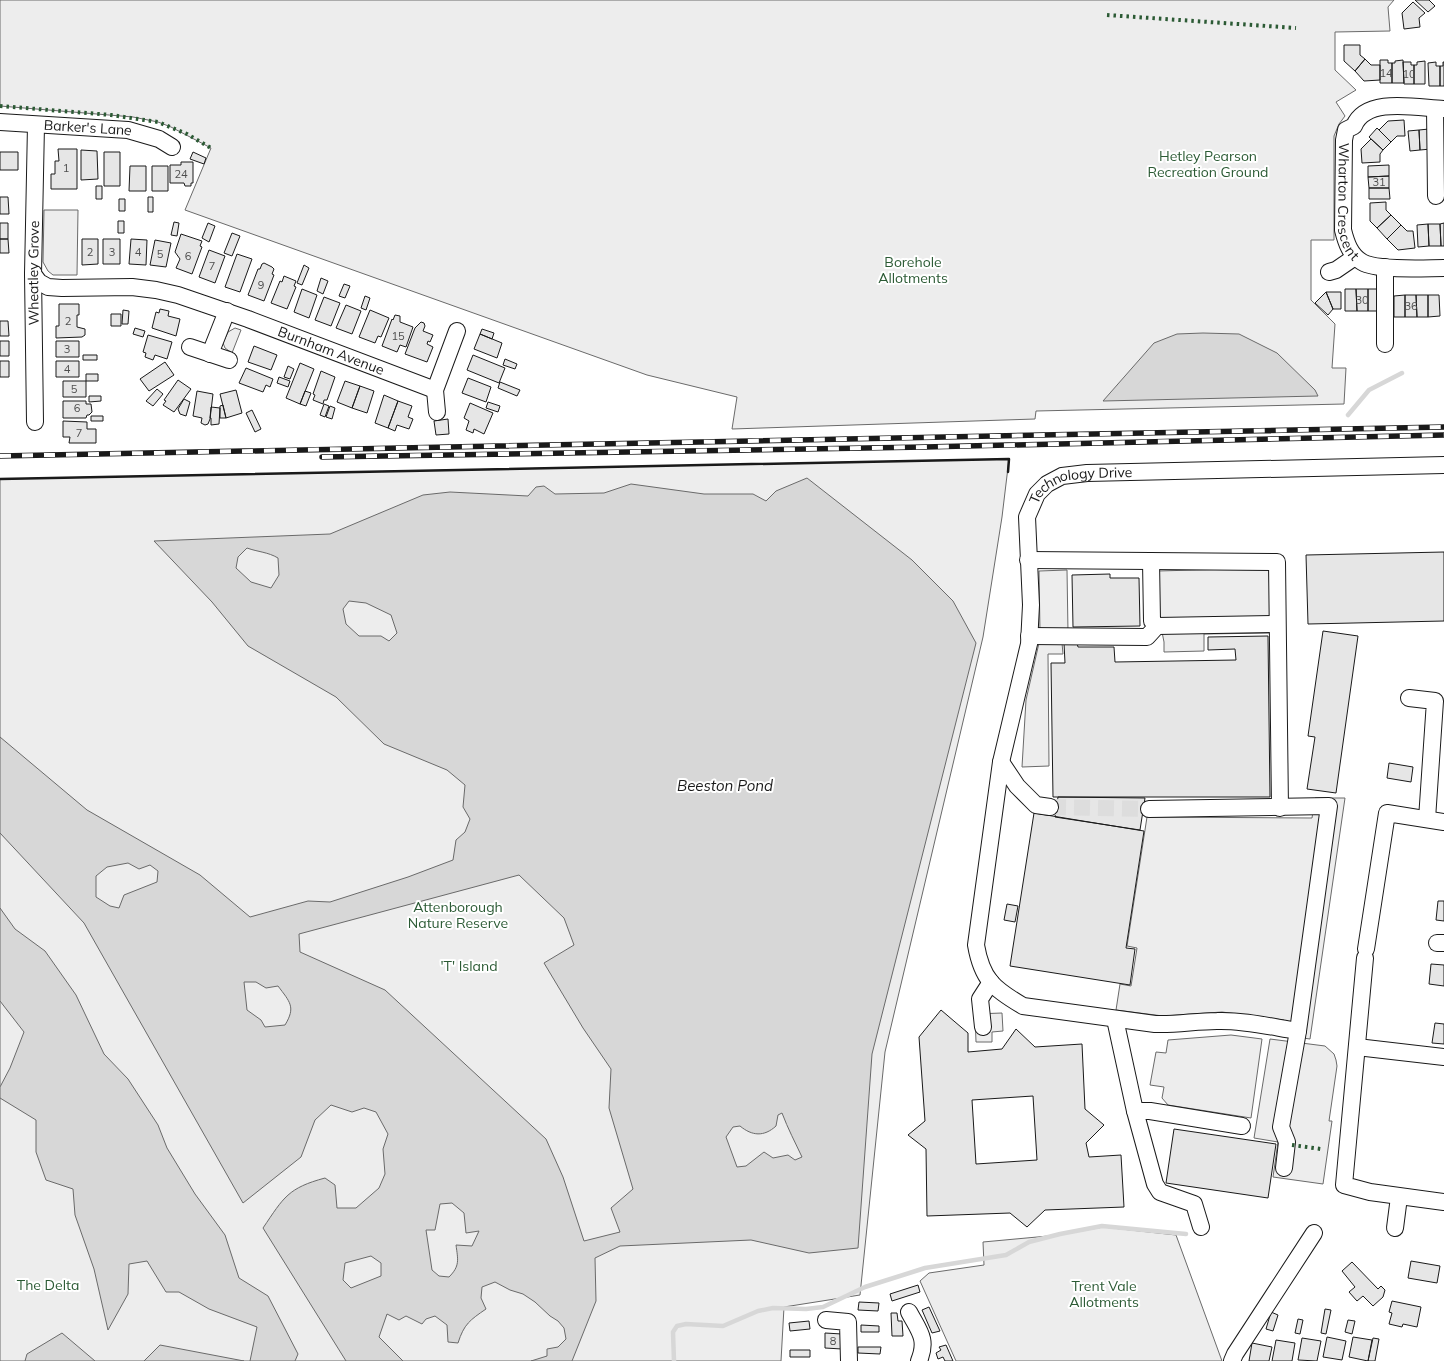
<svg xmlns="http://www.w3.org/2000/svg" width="1444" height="1361" viewBox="0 0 1444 1361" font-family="Mulish,sans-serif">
<rect width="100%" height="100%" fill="#fff"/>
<path fill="#ededed" stroke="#6a6a6a" d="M0,0H1394L1388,7L1390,31L1335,32V70L1356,90L1336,102L1345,116L1339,124L1334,136V240H1311V300L1335,324L1332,368H1346L1344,404L1036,411L1035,419L732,429L737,397L647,375L185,210L211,148L171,127L158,122L133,117L0,106Z
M44,210H78L77,275H53L48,271L43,262Z
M235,328L241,330L232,353L225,348L223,343L228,332Z
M1009,459L1002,517L983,637L885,1052L860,1295L784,1307L781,1361H0V479Z
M1269,568L1271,633L1204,634V651L1164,652V642L1159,617L1158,571Z
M1067,570L1068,632H1040L1039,571Z
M1039,643H1062L1063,654H1048L1049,766L1022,767L1026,700Z
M1315,798H1345L1310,1039L1283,1035L1284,1020L1222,1012L1163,1016L1116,1010L1120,984L1131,986L1137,948L1127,946L1147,817L1312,818Z
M1002,1013L1003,1031L992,1032V1042H976L975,1014Z
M1231,1035L1262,1039L1251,1118L1168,1105L1162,1098L1164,1087L1150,1085L1156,1052L1166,1053L1168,1040Z
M1270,1039L1325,1046L1334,1054L1336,1060L1337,1066L1329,1121H1332L1323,1184L1273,1177L1278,1142L1254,1138Z
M1103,1227L1176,1235L1222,1361H956L920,1281L929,1273L984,1265L983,1242L1059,1235Z"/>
<path fill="#d7d7d7" stroke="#6a6a6a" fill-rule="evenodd" d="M1203,333L1239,334L1277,353L1315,390L1318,396L1103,401L1154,343L1177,334Z
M807,478L912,560L953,601L976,643L872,1054L858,1248L809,1253L751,1240L620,1246L595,1258L596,1301L572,1361H531L547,1356V1349L558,1347L566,1339L564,1328L558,1321L550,1316L535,1302L523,1294L510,1290L495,1282L482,1287L481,1298L486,1309C470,1320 464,1324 458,1343L448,1342L447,1325L435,1316L426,1319L422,1324L406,1316L399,1320L387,1314L379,1337L403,1361H346L263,1228C284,1197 288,1188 325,1178L335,1185L337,1208H356L379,1188L385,1174L383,1149L388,1134L376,1112L364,1108L352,1112L331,1105L315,1120L301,1157L243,1203L84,923L0,833V737L87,810L200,875L250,917L308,901L330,902L408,877L453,860L456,840L465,832L470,819L463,807L465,785L447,770L384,744L336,697L248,646L212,602L154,541L330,534L423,495L450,492L528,496L536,487L544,486L555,494L604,493L631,484L704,494H753L766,501L776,491ZM247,548C258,552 268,552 278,558L279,575L271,588L251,582L236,568L238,557ZM349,601L366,603L391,615L397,633L389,641L381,636H359L346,624L343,609ZM128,863L139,869L150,865L158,871L157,882L124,895L119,908L110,906L96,897V876L107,867ZM519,875L564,918L574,945L544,963L583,1028L611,1069L609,1108L633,1189L611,1208L620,1232L584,1241L563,1177L546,1139L385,990L300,952L299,934ZM244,982H256L266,988L278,986C290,1002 296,1007 285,1025L265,1027L261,1020L247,1010ZM782,1113C788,1129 795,1142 802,1157L795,1160L788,1155L773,1158L764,1152L746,1166L737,1167L726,1137L733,1127L740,1126C752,1136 764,1137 776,1126L778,1115ZM452,1203L464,1213L466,1233L479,1231L472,1246L456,1245C458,1260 460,1266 449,1277L439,1276L432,1270L426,1230H435L440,1204ZM371,1256L381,1263V1276L351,1288L343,1280L345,1263Z
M0,908L15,929L45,951L76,995L104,1054L128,1079L158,1125L167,1148L195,1194L225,1235L239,1278L268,1296L298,1354L295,1361H250L257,1327L209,1309L179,1292H166L147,1261L129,1264L128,1294L108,1330L94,1269L75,1215L73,1189L46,1180L36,1152V1120L0,1098V1087L10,1068L24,1032L0,1001Z
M62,1333L95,1361H25L27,1354Z
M160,1345L244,1361H144Z"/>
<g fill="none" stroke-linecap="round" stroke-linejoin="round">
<path stroke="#d7d7d7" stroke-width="4.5" d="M1348,415L1369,390L1402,373
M674,1361L673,1332L677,1326L686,1324L723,1326L758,1311L773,1308L806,1309L823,1307L865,1287L925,1268L1006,1255L1029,1242L1060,1234L1102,1226L1186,1234"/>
</g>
<path fill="#e6e6e6" stroke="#1a1a1a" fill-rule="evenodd" d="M1415,0H1429L1435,6L1428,12Z
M1413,2L1425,13L1419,18L1420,27L1404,29L1402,13Z
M1344,45H1360V55L1365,59L1355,71L1344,61Z
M1365,59L1371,65H1380V80L1364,81L1355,71Z
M1380,60H1388V63H1392V83H1380Z
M1403,60L1404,83H1392V63H1395V61Z
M1425,61V84H1414V65H1417V62Z
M1403,62H1411V65H1414V84H1404Z
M1436,62V66H1440V86H1429L1428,63Z
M1443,62H1444V86H1440V66H1443Z
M1404,120L1405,136H1397L1391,142L1379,130L1388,121Z
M1377,128L1391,142L1383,150L1369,137Z
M1429,129L1431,149L1420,150L1419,130Z
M1419,130L1420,150L1410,151L1408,131Z
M1371,139L1383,150L1380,154V162L1362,163L1361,149Z
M58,149H77V189H51V174H55V161H59Z
M81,150L97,151L98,179L81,180Z
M0,152H18V170H0Z
M104,152H120V186H104Z
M193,152L206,158L204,164L190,159Z
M181,162H193V183H191V186H185L184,183H170V165H181Z
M1389,165V176L1368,177V166Z
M130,166H146V191H129Z
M152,166H168V191H152Z
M1389,176V188H1369L1368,177Z
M96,186H102V199H96Z
M1369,188H1389L1390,199H1369Z
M0,197H8L9,214H0Z
M148,197H153V212H148Z
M119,199H125V211H119Z
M1386,202V210L1391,215L1377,228L1370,221V203Z
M1391,215L1401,225L1387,239L1377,228Z
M118,221H124V233H118Z
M174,222L179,223L177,236L171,235Z
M0,223H8V239H0Z
M208,223L215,226L209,242L202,238Z
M1444,223V246H1441L1440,224Z
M1428,224L1429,246L1418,247L1417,225Z
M1428,224H1440L1441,246H1429Z
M1401,225L1407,231H1413L1415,248L1398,250L1387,239Z
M232,233L240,236L232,256L224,253Z
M181,234L202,241L200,246L202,247L192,274L176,268L180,259L175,252Z
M0,239H8L9,253H0Z
M82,239H98V264L82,265Z
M103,239H120V264H103Z
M131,239L147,240L146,265L129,264Z
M155,240L171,243L166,267L150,265Z
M209,250L225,256L215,283L199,277Z
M237,254L252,259L240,292L225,287Z
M264,263L272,267L274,269L272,274L274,275L264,301L248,295L258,269H260L262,264Z
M304,265L309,268L302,285L297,283Z
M284,276L296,281L294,286L296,287L287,309L271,303L280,281L282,282Z
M321,278L328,281L323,294L317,291Z
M344,284L350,286L345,298L339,296Z
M302,289L317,295L309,318L294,312Z
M1345,289H1356L1357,311H1345Z
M1356,289H1368V311H1357Z
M1368,289H1379V311H1368Z
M1326,292L1333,309L1328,315L1315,303Z
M1326,292H1341V309H1333Z
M1405,295V317H1394V296Z
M1405,295H1416L1417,317H1405Z
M1416,295H1428V317H1417Z
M1428,295H1439L1440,316L1428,317Z
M365,296L370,298L366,310L361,308Z
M324,297L340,303L331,326L315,320Z
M59,304H79V315H77V327L85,329V335L82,337L56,338V326H59Z
M346,305L361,311L352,334L336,328Z
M160,309L169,311L168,316L180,319L176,336L152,328L156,312L159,313Z
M123,310L129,311L128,324H122Z
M370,310L389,318L381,337L378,336L375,343L359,337Z
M111,314H121V326H111Z
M395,315L400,316V322L413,327L406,347L400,345L397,352L382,346L392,319L393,320Z
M0,321H8L9,336H0Z
M421,322L424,323L425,326L423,331L433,335L430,342L428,341L427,344L433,347L427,362L405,354L415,328Z
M135,328L145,331L143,337L133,334Z
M482,329L494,333L492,339L480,334Z
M480,334L502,343L497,358L474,349Z
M148,335L172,342L167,359L155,355L153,360L145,357L146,353L143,352Z
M0,341H9V356H0Z
M56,341H79V357H56Z
M254,346L277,355L271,370L248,362Z
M83,355H97V360H83Z
M473,355L505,368L499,383L467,370Z
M505,359L517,364L515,369L503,365Z
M0,361H9V377H0Z
M56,361H79V377H56Z
M165,362L174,375L149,391L140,379Z
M300,363L314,369L300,404L286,398Z
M288,366L294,369L290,379L284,377Z
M246,368L273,379L270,387L266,385L263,392L239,383Z
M321,371L335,377L327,400H324L323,404L313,400L315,395L313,394Z
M86,374H98V381H86Z
M279,377L290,381L288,387L277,383Z
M468,378L491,387L486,402L462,393Z
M178,380L191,389L174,412L163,405L166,401L164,400Z
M63,381H86V397H63Z
M345,381L360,386L352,408L337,402Z
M500,382L520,390L517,396L498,388Z
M360,386L374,391L367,413L352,408Z
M157,389L163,394L153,406L146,401Z
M236,390L242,413L226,418L220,394Z
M197,391L213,394L210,419L208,424L205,425L201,423L202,418L193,416Z
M305,391L311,393L306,406L300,404Z
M384,395L398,401L388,428L375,423Z
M89,396H101V401L89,402Z
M184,399L190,402L186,416L180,414L178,409Z
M63,401H86V404H91L92,412L89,415H87L86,418H63Z
M398,401L412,406L408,417L413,419L409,429L397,425L395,431L388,428Z
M488,402L500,406L498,412L486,408Z
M470,403L493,413L484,434L474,429L473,433L466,430L469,421L464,418Z
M324,404L329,406L325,417L320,415Z
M223,405L226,418H220V406Z
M330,406L335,408L332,419L326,417Z
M211,407L220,408L219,424L211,425V418H210Z
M252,410L261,429L255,432L246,413Z
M91,416H103V421H91Z
M448,419L449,434L436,435L434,421Z
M63,421L87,422V429H96V443H69L70,437H63Z
M1444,552V621L1308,624L1306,555Z
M1110,574V578H1139L1140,626L1073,627L1072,575Z
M1323,631L1358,636L1336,793L1307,789L1315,737L1308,736Z
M1268,636L1270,797H1053L1051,663H1065L1064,643H1077L1078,647H1114L1115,662L1236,660L1235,649L1208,650V637Z
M1389,763L1413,767L1411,782L1387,778Z
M1058,797L1145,798L1140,830L1055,817Z
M1034,813L1144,831L1126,948L1135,949L1130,985L1010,966Z
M1438,901H1444V921L1436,920Z
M1007,904L1018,906L1015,922L1004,920Z
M1431,964L1444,965V986L1429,984Z
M941,1010L968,1033V1052L1002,1049L1016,1029L1035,1047L1082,1044L1085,1109L1104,1125L1086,1143L1089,1157L1121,1155L1124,1207L1045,1210L1027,1227L1010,1213L927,1216L926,1149L908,1135L925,1121L919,1037ZM1033,1096L1037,1160L976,1164L972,1100Z
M1435,1023L1444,1024V1044L1432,1043Z
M1174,1129L1276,1144L1268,1198L1166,1183Z
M1411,1261L1440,1266L1437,1283L1408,1278Z
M1352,1262L1378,1289L1381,1286L1385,1290L1383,1297L1373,1306L1363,1296L1357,1301L1349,1292L1355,1287L1342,1271Z
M918,1285L920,1292L892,1301L890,1294Z
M1392,1301L1421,1307L1417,1327L1403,1324L1402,1327L1389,1324L1392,1313L1389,1312Z
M859,1302L879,1303L878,1311L858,1310Z
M929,1307L940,1331L932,1333L922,1310Z
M1325,1309L1331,1310L1326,1334L1321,1333Z
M1271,1312L1278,1315L1273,1331L1266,1329Z
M891,1313H897L898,1321H902L903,1336H892Z
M1298,1319L1303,1320L1300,1334L1295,1333Z
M1348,1320L1355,1321L1352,1334L1345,1332Z
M809,1321L810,1329L790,1331L789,1323Z
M861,1325L879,1326V1332H861Z
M825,1333L842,1334V1349L825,1348Z
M1327,1337L1346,1341L1342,1360L1323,1357Z
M1353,1337L1372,1340L1368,1361L1349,1357Z
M1302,1338L1321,1341L1317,1361L1298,1360Z
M1373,1338L1379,1339L1375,1361H1368Z
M1276,1340L1295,1343L1292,1361H1272Z
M1252,1343L1272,1347L1269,1361H1249Z
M946,1345L953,1361H945L943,1357L938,1359L936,1353L941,1350L939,1347Z
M858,1347H881L880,1354L858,1353Z
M790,1350H810V1357H790Z"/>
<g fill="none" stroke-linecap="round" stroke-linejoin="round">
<path stroke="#ddd" stroke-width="16" stroke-dasharray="16 8" stroke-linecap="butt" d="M1050,807L1149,809"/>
<g stroke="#1a1a1a" stroke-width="18">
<g id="minor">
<path d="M1435,109L1436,196"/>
<path id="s1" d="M1444,109C1418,108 1366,96 1354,126L1346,130L1344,140L1343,230C1346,242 1350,255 1362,262C1377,271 1425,268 1444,268"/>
<path id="s2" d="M0,122L128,130L159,139L172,147"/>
<path d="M1329,272L1336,270L1355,257"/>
<path id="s3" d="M33,274L39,282L48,287L62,288L132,287L156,290L178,295L248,319L435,390"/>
<path d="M1385,344V267"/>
<path d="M190,347L229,360"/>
<path d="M210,354L227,311"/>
<path d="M437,412L435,390L457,331"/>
<path id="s4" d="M35,422L33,274L36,125"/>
<path d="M1028,560L1277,562L1280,808"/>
<path d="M1151,561L1152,621L1157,626L1277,624"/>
<path d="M1029,636L1147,637L1157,626"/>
<path d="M1409,698L1435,701L1427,819"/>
<path d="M1001,762L1017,786L1036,805L1050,807"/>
<path d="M1149,809L1329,806L1298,1031L1281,1127L1287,1142L1284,1168"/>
<path d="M1437,943H1444"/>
<path d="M1366,949L1387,813L1444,822"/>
<path d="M1365,958L1344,1185L1370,1192L1444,1202"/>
<path d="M1115,1019L1135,1111L1155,1184L1160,1192L1194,1204L1201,1227"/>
<path d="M983,1027L980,999L991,982"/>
<path id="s5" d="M1298,1031C1272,1027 1244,1020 1217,1021C1196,1021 1176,1025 1155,1024L1023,1006C994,989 982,980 976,945L1001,762L1029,644L1031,605L1027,517L1037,494L1047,484L1062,476L1087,473L1444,465"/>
<path d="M1357,1047L1444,1057"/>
<path d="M1135,1111H1150L1242,1126"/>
<path d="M1395,1228L1399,1197"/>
<path d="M909,1312C919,1331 928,1339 919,1361"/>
<path d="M826,1320L848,1322L849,1361"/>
<path d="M1232,1361L1235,1354L1314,1233"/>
</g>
</g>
<use href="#minor" stroke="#fff" stroke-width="16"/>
<g stroke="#1a1a1a" stroke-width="5.5">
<path id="rail" d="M0,456L1444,427
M322,457L925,447L1444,435"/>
</g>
<use href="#rail" stroke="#fff" stroke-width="4" stroke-dasharray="11" stroke-linecap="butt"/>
<path stroke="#2b5a34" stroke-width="4" stroke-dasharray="2.5 4" stroke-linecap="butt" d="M1107,15L1296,28
M0,106L111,115L158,122L187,134L211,148
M1292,1145L1321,1149"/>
<path stroke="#1a1a1a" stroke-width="2.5" d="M0,479L1009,459L1008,472"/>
</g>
<g text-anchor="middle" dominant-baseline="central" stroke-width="4" stroke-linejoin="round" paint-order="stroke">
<g font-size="11" fill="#4d4d4d">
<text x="1386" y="73">14</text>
<text x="1409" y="74">10</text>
<text x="66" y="168">1</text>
<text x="181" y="174">24</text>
<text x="1379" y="182">31</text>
<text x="90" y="252">2</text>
<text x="112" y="252">3</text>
<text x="138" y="252">4</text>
<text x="160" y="254">5</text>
<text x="188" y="256">6</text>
<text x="212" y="266">7</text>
<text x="261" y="285">9</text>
<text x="1362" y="300">30</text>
<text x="1411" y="306">36</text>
<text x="68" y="321">2</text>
<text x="398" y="336">15</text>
<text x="67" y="349">3</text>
<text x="67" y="369">4</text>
<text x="74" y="389">5</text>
<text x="77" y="408">6</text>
<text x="79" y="433">7</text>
<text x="833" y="1341">8</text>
</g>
<g font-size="14" fill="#1a1a1a" stroke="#fff">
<text stroke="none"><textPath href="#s2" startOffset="88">Barker's Lane</textPath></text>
<text stroke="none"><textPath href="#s1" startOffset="179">Wharton Crescent</textPath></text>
<text stroke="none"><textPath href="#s4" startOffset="149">Wheatley Grove</textPath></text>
<text stroke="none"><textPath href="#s3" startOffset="314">Burnham Avenue</textPath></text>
<text stroke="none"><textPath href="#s5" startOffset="862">Technology Drive</textPath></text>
</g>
<g font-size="14" fill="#2b5a34" stroke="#fff">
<text x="1208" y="156">Hetley Pearson<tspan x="1208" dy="16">Recreation Ground</tspan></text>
<text x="913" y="262">Borehole<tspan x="913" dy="16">Allotments</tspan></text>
<text x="458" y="907">Attenborough<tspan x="458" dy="16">Nature Reserve</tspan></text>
<text x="469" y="966">'T' Island</text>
<text x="48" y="1285">The Delta</text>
<text x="1104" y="1286">Trent Vale<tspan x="1104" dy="16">Allotments</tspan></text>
</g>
<g font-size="15" font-style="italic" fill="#1a1a1a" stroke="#fff">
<text x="725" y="785">Beeston Pond</text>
</g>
</g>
</svg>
